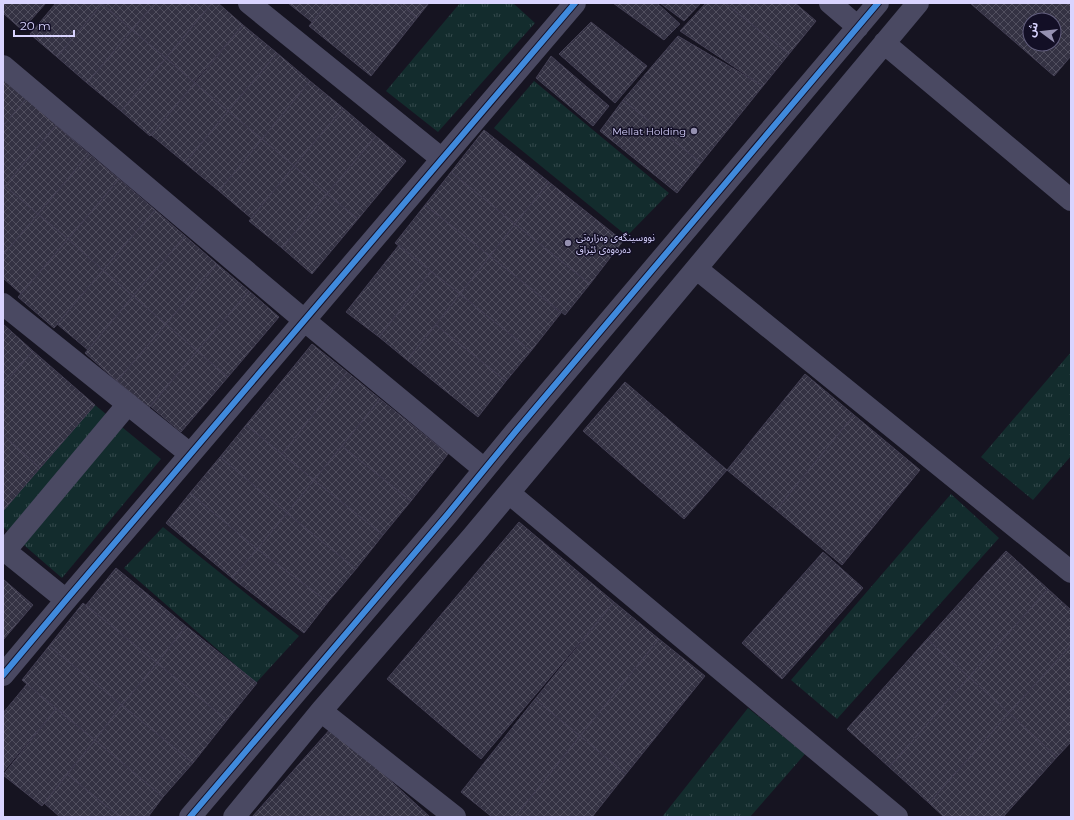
<svg xmlns="http://www.w3.org/2000/svg" width="1074" height="820" viewBox="0 0 1074 820" font-family="Montserrat,'Noto Sans Arabic',sans-serif">
<defs>
<pattern id="grass-tufts" width="24" height="20" patternUnits="userSpaceOnUse"><rect width="24" height="20" fill="#132c2d"/><path d="M3 7l-1-3M5 7V3M7 7l1-3M15 17l-1-3M17 17v-4M19 17l1-3" fill="none" stroke="#354a4c"/></pattern>
<pattern id="building-cross-hatch" width="8" height="8" patternUnits="userSpaceOnUse"><rect width="8" height="8" fill="#343243"/><path d="M0 0l8 8M0 8l8-8" fill="none" stroke="#514f5f"/></pattern>
</defs>
<rect width="100%" height="100%" fill="#161421"/>
<path fill="url(#grass-tufts)" d="M460,3H513L535,23L438,132L386,91Z
M534,81L669,193L627,236L494,128Z
M1071,352V456L1033,500L981,457Z
M95,405L161,459L62,578L3,527V511Z
M951,494L999,538L837,719L791,680Z
M163,527L299,636L256,683L124,568Z
M748,708L805,754L750,817H662Z"/>
<path fill="url(#building-cross-hatch)" stroke="#433f54" fill-rule="evenodd" d="M3,3H46L22,30L3,13Z
M56,3L102,4L57,57L30,34Z
M102,3H155L132,30Z
M155,3H212L166,58L132,30Z
M212,3H218L243,25L194,82L166,58Z
M288,3H328L312,22Z
M328,3H399L417,18L371,76L309,26Z
M399,3H429L417,18Z
M613,3H657L680,24L664,40Z
M660,3H701L684,21Z
M706,3H725L789,54L763,86L680,31Z
M725,3H795L816,21L789,54Z
M970,3H1069L1071,5V56L1054,76ZM1030,20H1054V44H1030Z
M102,4L132,30L87,83L57,57Z
M591,22L647,66L615,103L559,54Z
M243,25L277,53L228,111L195,83Z
M132,30L166,58L121,111L87,83Z
M678,36L763,86L701,163L623,100Z
M277,53L310,81L262,139L228,111Z
M551,56L609,106L593,126L536,78Z
M166,58L195,83L150,136L121,111Z
M3,79L26,99L3,126Z
M310,81L343,108L294,166L262,139Z
M195,83L228,111L185,163L151,135Z
M26,99L56,125L5,186L3,184V126Z
M623,100L701,163L677,193L600,131Z
M343,108L376,136L327,194L294,166Z
M228,111L262,139L219,191L185,163Z
M56,125L89,154L38,214L5,186Z
M484,130L549,182L515,224L451,172Z
M376,136L406,161L358,219L327,194Z
M262,139L294,166L251,218L219,191Z
M89,154L119,179L68,239L38,214Z
M294,166L327,194L282,248L249,221Z
M451,172L515,224L490,256L425,205Z
M119,179L155,210L103,270L68,239Z
M549,182L623,241L590,284L515,224Z
M5,186L38,214L3,255V188Z
M327,194L358,219L312,274L282,248Z
M425,205L490,256L460,294L395,243Z
M155,210L185,236L133,296L103,270Z
M38,214L68,239L21,294L3,278V255Z
M515,224L590,284L565,315L490,256Z
M185,236L217,264L166,324L133,296Z
M68,239L103,270L54,328L18,297Z
M399,245L431,271L379,337L346,312Z
M490,256L561,313L531,351L460,294Z
M217,264L249,291L197,351L166,324Z
M103,270L133,296L88,350L57,324Z
M431,271L460,294L407,360L379,337Z
M249,291L279,317L228,377L197,351Z
M460,294L531,351L506,381L436,325Z
M133,296L166,324L117,381L85,353Z
M3,324L33,351L3,385Z
M166,324L197,351L149,408L117,381Z
M436,325L506,381L478,417L407,360Z
M312,344L347,372L282,454L246,425Z
M33,351L95,405L40,468L3,435V385Z
M197,351L228,377L181,432L150,406Z
M347,372L380,399L314,480L282,454Z
M805,374L854,415L776,510L727,470Z
M625,382L727,470L684,519L583,431Z
M380,399L448,454L411,501L342,446Z
M854,415L920,470L842,565L776,510Z
M246,425L314,480L287,513L220,457Z
M3,435L40,468L3,511Z
M342,446L411,501L383,535L314,480Z
M220,457L287,513L257,549L190,493Z
M314,480L383,535L356,569L287,513Z
M190,493L257,549L232,578L166,523Z
M287,513L356,569L328,602L257,549Z
M519,522L614,602L481,759L387,679Z
M257,549L328,602L304,633L232,578Z
M1006,551L1048,589L969,677L927,639Z
M823,552L863,588L782,679L742,643Z
M116,568L186,626L157,663L86,605Z
M3,579L33,605L3,640Z
M1048,589L1071,610V645L1009,713L969,677Z
M614,602L659,639L580,736L535,699Z
M83,603L157,663L122,705L49,646Z
M186,626L257,683L227,720L157,663Z
M659,639L705,676L626,774L580,736Z
M927,639L969,677L889,767L847,729Z
M1071,645V742L1057,757L1009,713Z
M49,646L122,705L95,740L22,680Z
M157,663L227,720L193,763L122,705Z
M969,677L1009,713L929,803L889,767Z
M27,684L56,709L3,772V713Z
M535,699L580,736L515,817H492L461,792Z
M122,705L193,763L163,797L95,740Z
M56,709L95,740L42,806L3,775Z
M1009,713L1057,757L1003,817H944L929,803Z
M332,727L430,817H252Z
M580,736L626,774L592,817H515Z
M95,740L163,797L148,817H120L67,774Z
M67,774L120,817H60L44,803Z"/>
<g fill="none" stroke-linecap="round" stroke-linejoin="round">
<path stroke="#4a4962" stroke-width="22" d="M249,3L442,159
M830,3L858,27
M884,43L1071,200
M3,66L304,320L484,469
M697,269L1071,572
M3,304L190,454
M509,493L897,817
M3,549L66,600
M5,551L128,404
M3,675L66,600L575,3
M321,711L455,817
M190,817L447,515L516,431L878,3
M234,817L321,711L472,537L918,3"/>
<g stroke="#130f26" stroke-width="8">
<path id="cycleway" d="M3,675L66,600L575,3
M190,817L447,515L516,431L878,3"/>
</g>
<use href="#cycleway" stroke="#408adc" stroke-width="6"/>
</g>
<g fill="#9591b1" stroke="#130f26" stroke-width="1.5">
<circle cx="694" cy="131" r="4"/>
<circle cx="568" cy="243" r="4"/>
</g>
<g text-anchor="middle" dominant-baseline="central" stroke-width="3" stroke-linejoin="round" paint-order="stroke">
<g font-size="10" fill="#d9d4ff" stroke="#130f26" text-anchor="end">
<text x="686" y="131">Mellat Holding</text>
<text x="576" y="237" text-anchor="start">نووسینگەی وەزارەتی<tspan x="576" dy="12">دەرەوەی ئێراق</tspan></text>
</g>
</g>
<rect width="1074" height="820" fill="none" stroke="#d9d4ff" stroke-width="8"/>
<g transform="translate(1042 32) rotate(285)"><circle r="19" fill="#130f26" stroke="#625e7d"/>
<path d="M0-3L7 15L0 10L-7 15Z" fill="#9591b1"/>
<text y="-6" font-size="11" font-weight="bold" text-anchor="middle" fill="#d9d4ff">ش</text>
</g>
<path d="M14 30v6h60v-6" fill="none" stroke="#d9d4ff" stroke-width="2"/>
<text x="20" y="30" font-size="12" fill="#d9d4ff" stroke="#130f26" stroke-width="3" paint-order="stroke">20 m</text>
</svg>
